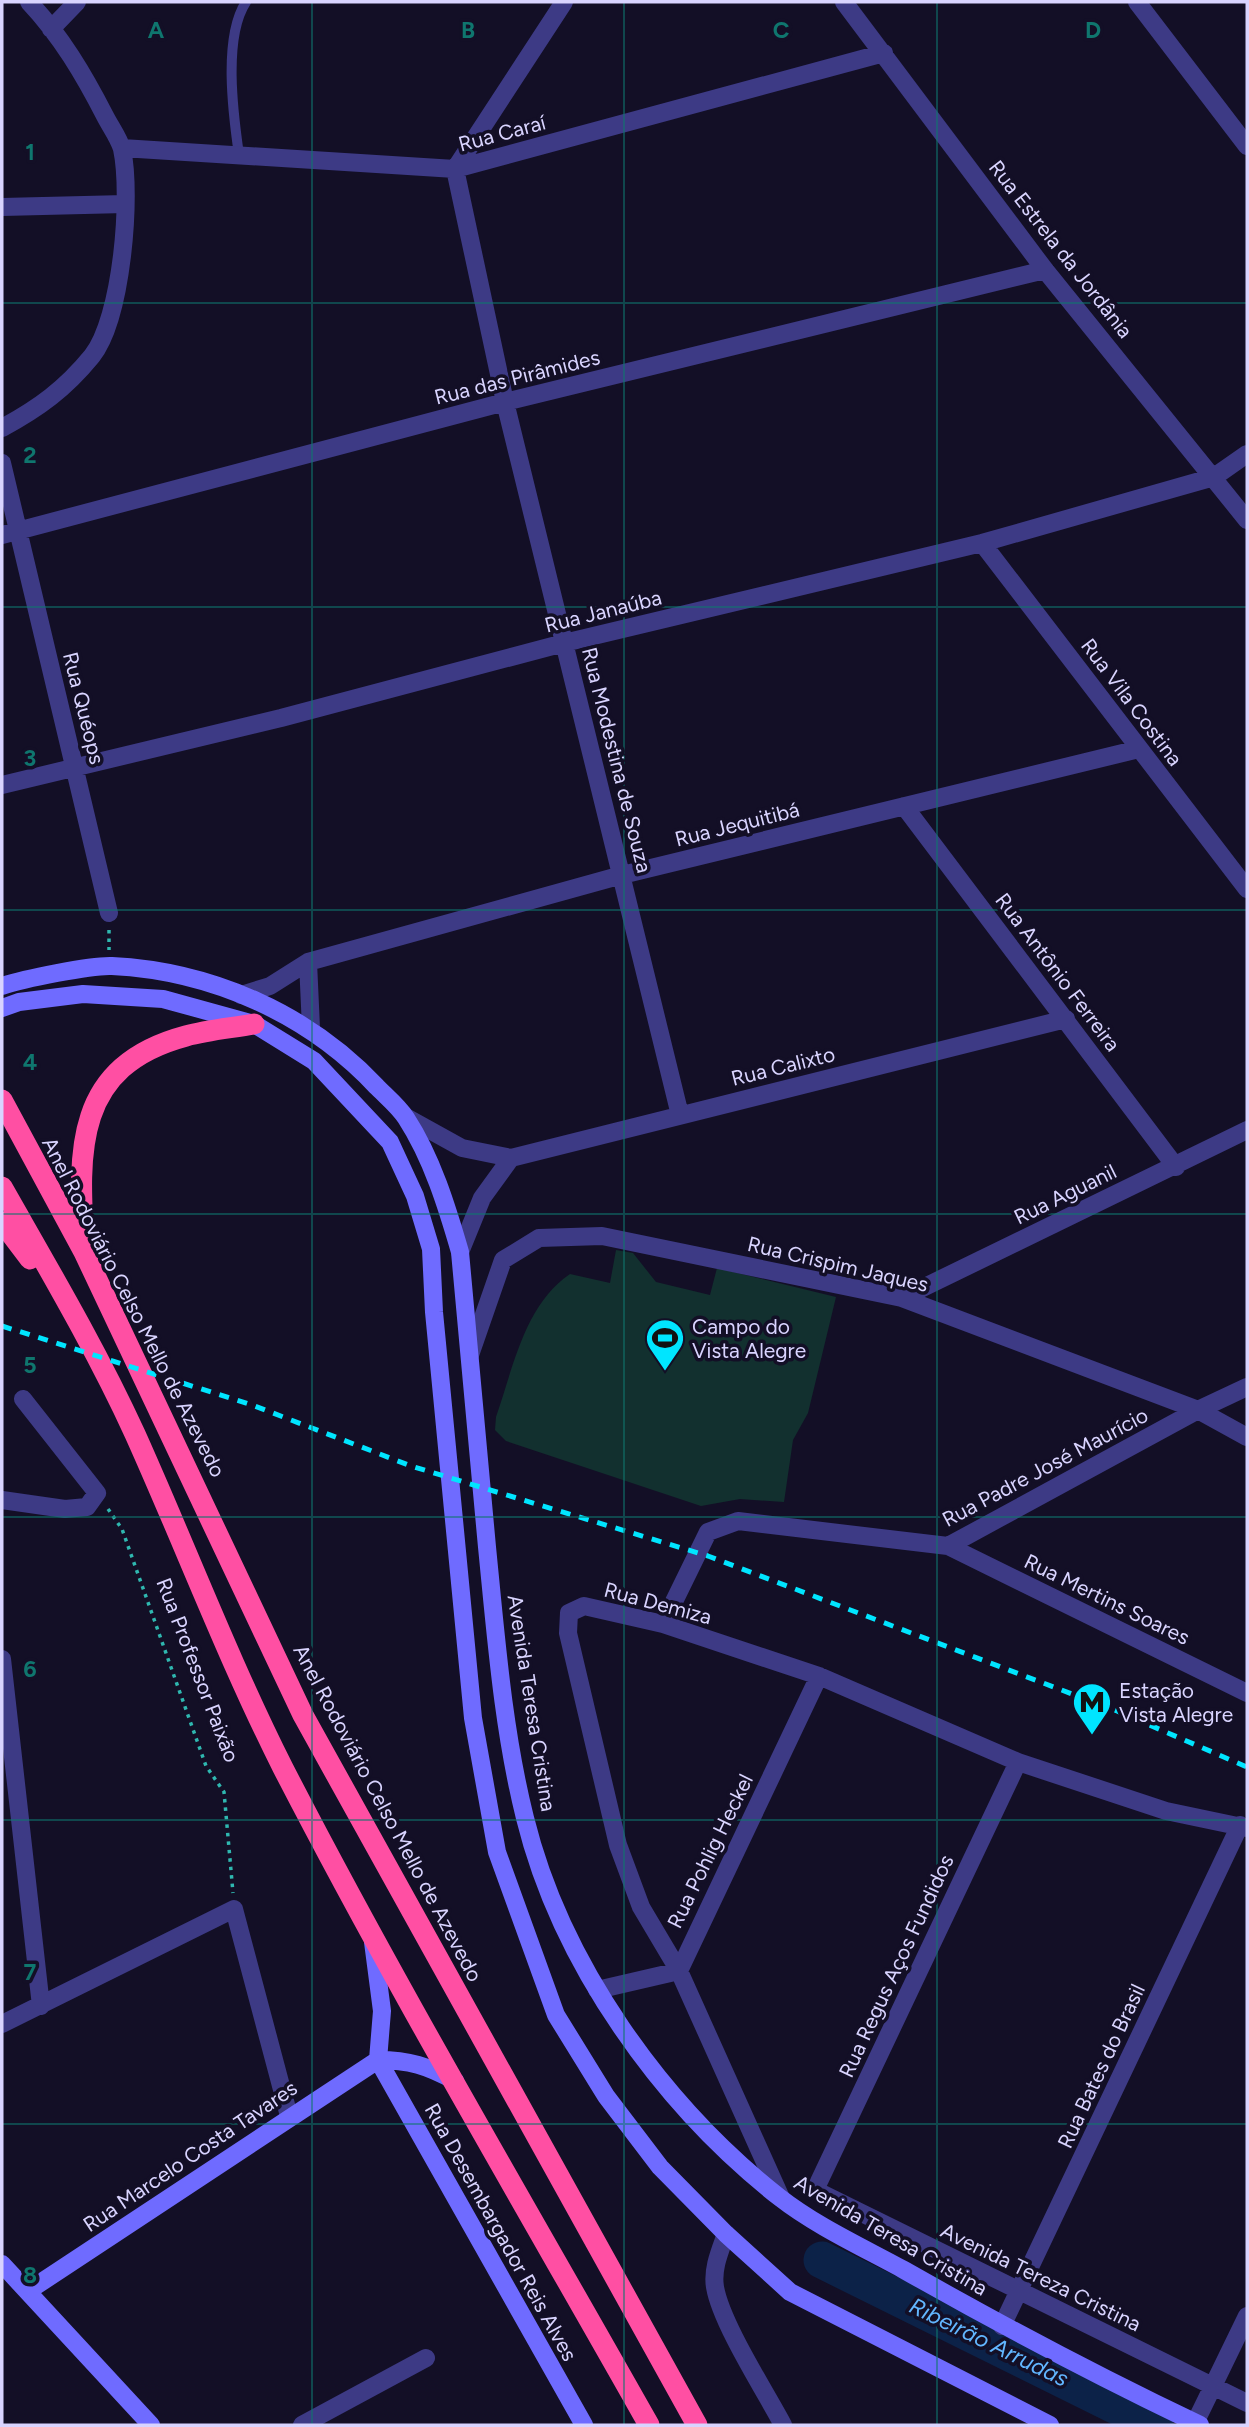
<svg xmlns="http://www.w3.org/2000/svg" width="1249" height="2427" viewBox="0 0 1249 2427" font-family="Figtree,sans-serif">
<rect width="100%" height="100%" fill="#130f26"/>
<path fill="#12302f" d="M616,1250L633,1253L656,1282L710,1295L717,1268L836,1297L808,1413L793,1440L784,1502L740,1499L701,1506L506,1441L495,1430L496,1417C513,1368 525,1304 570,1274L610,1283Z"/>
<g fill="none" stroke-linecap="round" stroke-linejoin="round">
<path stroke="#0c2248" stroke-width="37" d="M822,2260L1155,2425"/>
<path stroke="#2fb8b0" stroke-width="3.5" stroke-dasharray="3.5 5" stroke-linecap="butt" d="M109,930V950
M108,1509L122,1529L206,1766L224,1792L233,1893"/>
<path stroke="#3d3a85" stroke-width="10" d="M239,155C233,113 223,37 246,2"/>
<path stroke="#3d3a85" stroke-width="18" d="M564,2L455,169L505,402L680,1115
M844,2L1045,270L1247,520
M1137,2L1247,146
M51,29L77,2
M122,148L455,169L884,53
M2,207L125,204
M2,428C39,408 65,389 92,356C122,318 132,196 122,149C119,138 110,126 105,116C84,75 61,36 29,2
M2,463L109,913
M2,535L505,402L1045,270
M982,543L1247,889
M2,785L281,718L564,643L982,543L1214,477L1247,454
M904,806L1176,1167
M308,962L311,1028
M241,995L270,986L308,962L622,875L1139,749
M406,1117L462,1148L511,1158L1066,1019
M460,1252L482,1198L511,1158
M902,1298L1247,1130
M470,1355L503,1260L539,1238L602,1236L902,1298L1198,1410L1247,1437
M2,1500L65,1509L87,1507L97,1493L23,1399
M948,1546L1247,1693
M663,1624L708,1532L738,1521L948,1546L1198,1410L1247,1387
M2,1659L41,2006
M1018,1762L815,2190L1247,2403
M679,1971L819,1676
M597,1990L679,1971
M2,2024L234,1909L289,2116
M781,2198L679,1971L641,1907L618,1845L568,1633L569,1613L584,1606L663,1624L819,1676L1018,1762L1166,1811L1247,1828
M726,2234C720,2251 712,2269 715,2287C721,2323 765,2391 783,2425
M1002,2326L1240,1825
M1195,2423L1247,2316
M302,2425L426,2358"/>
<path stroke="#6f6bff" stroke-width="18" d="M2,986C23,979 91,965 112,966C212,971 309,1014 377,1087C387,1097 399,1107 406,1118C432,1158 447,1207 460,1252C469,1350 478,1449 487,1547C496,1637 503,1730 525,1818C561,1964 662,2105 779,2197C816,2226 862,2247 904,2270C1001,2325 1099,2377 1200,2425
M2,1008L19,1002L83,994L163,999L254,1024L314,1061L390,1142L415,1196L431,1249L434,1312L473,1718L497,1852L556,2015L606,2096L660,2167L726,2234L790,2292L1050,2425
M373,1942L382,2011L378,2060
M378,2060L584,2425
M2,2264L151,2425
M28,2291L378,2060C409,2060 428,2066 455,2081"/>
<path stroke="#ff4fa3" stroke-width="21" d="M2,1100L84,1252L303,1715L697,2425
M2,1187C48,1268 96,1349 135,1434C185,1545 228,1659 283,1768C398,1991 526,2207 649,2425
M2,1222L30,1259
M84,1246C78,1150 74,1066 186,1036C208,1030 232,1028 254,1024"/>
<path stroke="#00e5ff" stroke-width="5" stroke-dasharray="10 9" stroke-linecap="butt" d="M2,1326L252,1405L411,1466L708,1556L1117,1711L1247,1767"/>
</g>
<path fill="none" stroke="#0f766e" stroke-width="2" stroke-opacity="0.55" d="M312,2V2425M624,2V2425M937,2V2425M2,303H1247M2,607H1247M2,910H1247M2,1214H1247M2,1517H1247M2,1820H1247M2,2124H1247"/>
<defs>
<g id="stadium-pin" transform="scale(2.0125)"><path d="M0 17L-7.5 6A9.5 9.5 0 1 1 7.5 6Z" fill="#00e5ff" stroke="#130f26"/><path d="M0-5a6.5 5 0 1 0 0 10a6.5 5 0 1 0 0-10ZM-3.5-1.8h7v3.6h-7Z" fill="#111"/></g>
<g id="metro-pin" transform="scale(2.0125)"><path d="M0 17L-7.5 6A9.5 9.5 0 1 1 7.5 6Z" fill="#00e5ff" stroke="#130f26"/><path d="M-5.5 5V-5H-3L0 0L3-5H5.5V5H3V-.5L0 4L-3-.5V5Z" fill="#111"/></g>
</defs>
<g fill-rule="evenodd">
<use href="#stadium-pin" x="665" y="1338"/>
<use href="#metro-pin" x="1092" y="1702"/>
</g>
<g text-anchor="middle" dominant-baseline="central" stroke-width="7" stroke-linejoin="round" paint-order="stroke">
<g font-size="21" fill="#d9d4ff" stroke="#130f26">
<text transform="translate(502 133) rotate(-15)">Rua Caraí</text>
<text transform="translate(1061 249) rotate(52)">Rua Estrela da Jordânia</text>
<text transform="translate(517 377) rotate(-14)">Rua das Pirâmides</text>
<text transform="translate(603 611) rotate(-14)">Rua Janaúba</text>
<text transform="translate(1132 702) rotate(53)">Rua Vila Costina</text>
<text transform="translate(84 708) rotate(76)">Rua Quéops</text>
<text transform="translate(617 760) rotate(76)">Rua Modestina de Souza</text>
<text transform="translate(737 824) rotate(-14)">Rua Jequitibá</text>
<text transform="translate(1058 972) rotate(53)">Rua Antônio Ferreira</text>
<text transform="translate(783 1066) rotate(-14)">Rua Calixto</text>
<text transform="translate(1065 1194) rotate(-26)">Rua Aguanil</text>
<text transform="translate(838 1264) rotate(13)">Rua Crispim Jaques</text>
<text transform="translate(134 1307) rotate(63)">Anel Rodoviário Celso Mello de Azevedo</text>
<text transform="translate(1045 1467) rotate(-28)">Rua Padre José Maurício</text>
<text transform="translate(1107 1599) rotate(26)">Rua Mertins Soares</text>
<text transform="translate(658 1603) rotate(15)">Rua Demiza</text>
<text transform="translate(198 1670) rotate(69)">Rua Professor Paixão</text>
<text transform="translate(532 1703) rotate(81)">Avenida Teresa Cristina</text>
<text transform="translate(388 1813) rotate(62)">Anel Rodoviário Celso Mello de Azevedo</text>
<text transform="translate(710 1851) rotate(-64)">Rua Pohlig Heckel</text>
<text transform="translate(896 1966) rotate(-65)">Rua Regus Aços Fundidos</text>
<text transform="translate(1101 2066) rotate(-65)">Rua Bates do Brasil</text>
<text transform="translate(190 2156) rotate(-34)">Rua Marcelo Costa Tavares</text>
<text transform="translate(501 2232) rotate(61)">Rua Desembargador Reis Alves</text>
<text transform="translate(891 2235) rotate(30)">Avenida Teresa Cristina</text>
<text transform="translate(1041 2277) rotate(26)">Avenida Tereza Cristina</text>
</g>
<g font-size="21" fill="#d9d4ff" stroke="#130f26" text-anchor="start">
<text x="692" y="1326">Campo do<tspan x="692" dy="24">Vista Alegre</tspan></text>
<text x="1119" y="1690">Estação<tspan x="1119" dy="24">Vista Alegre</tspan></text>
</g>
<g font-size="23" font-style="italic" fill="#62b6ff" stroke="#130f26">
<text transform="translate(989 2342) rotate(26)">Ribeirão Arrudas</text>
</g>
</g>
<g font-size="23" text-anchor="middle" font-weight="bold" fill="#0f766e" stroke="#130f26" stroke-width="7" stroke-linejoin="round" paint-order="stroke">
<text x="156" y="38">A</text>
<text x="468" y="38">B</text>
<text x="781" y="38">C</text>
<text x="1093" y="38">D</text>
<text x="30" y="160">1</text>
<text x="30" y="463">2</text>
<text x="30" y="766">3</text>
<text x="30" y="1070">4</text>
<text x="30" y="1373">5</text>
<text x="30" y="1677">6</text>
<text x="30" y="1980">7</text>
<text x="30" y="2283">8</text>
</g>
<rect width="1249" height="2427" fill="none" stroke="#d9d4ff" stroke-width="7"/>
</svg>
